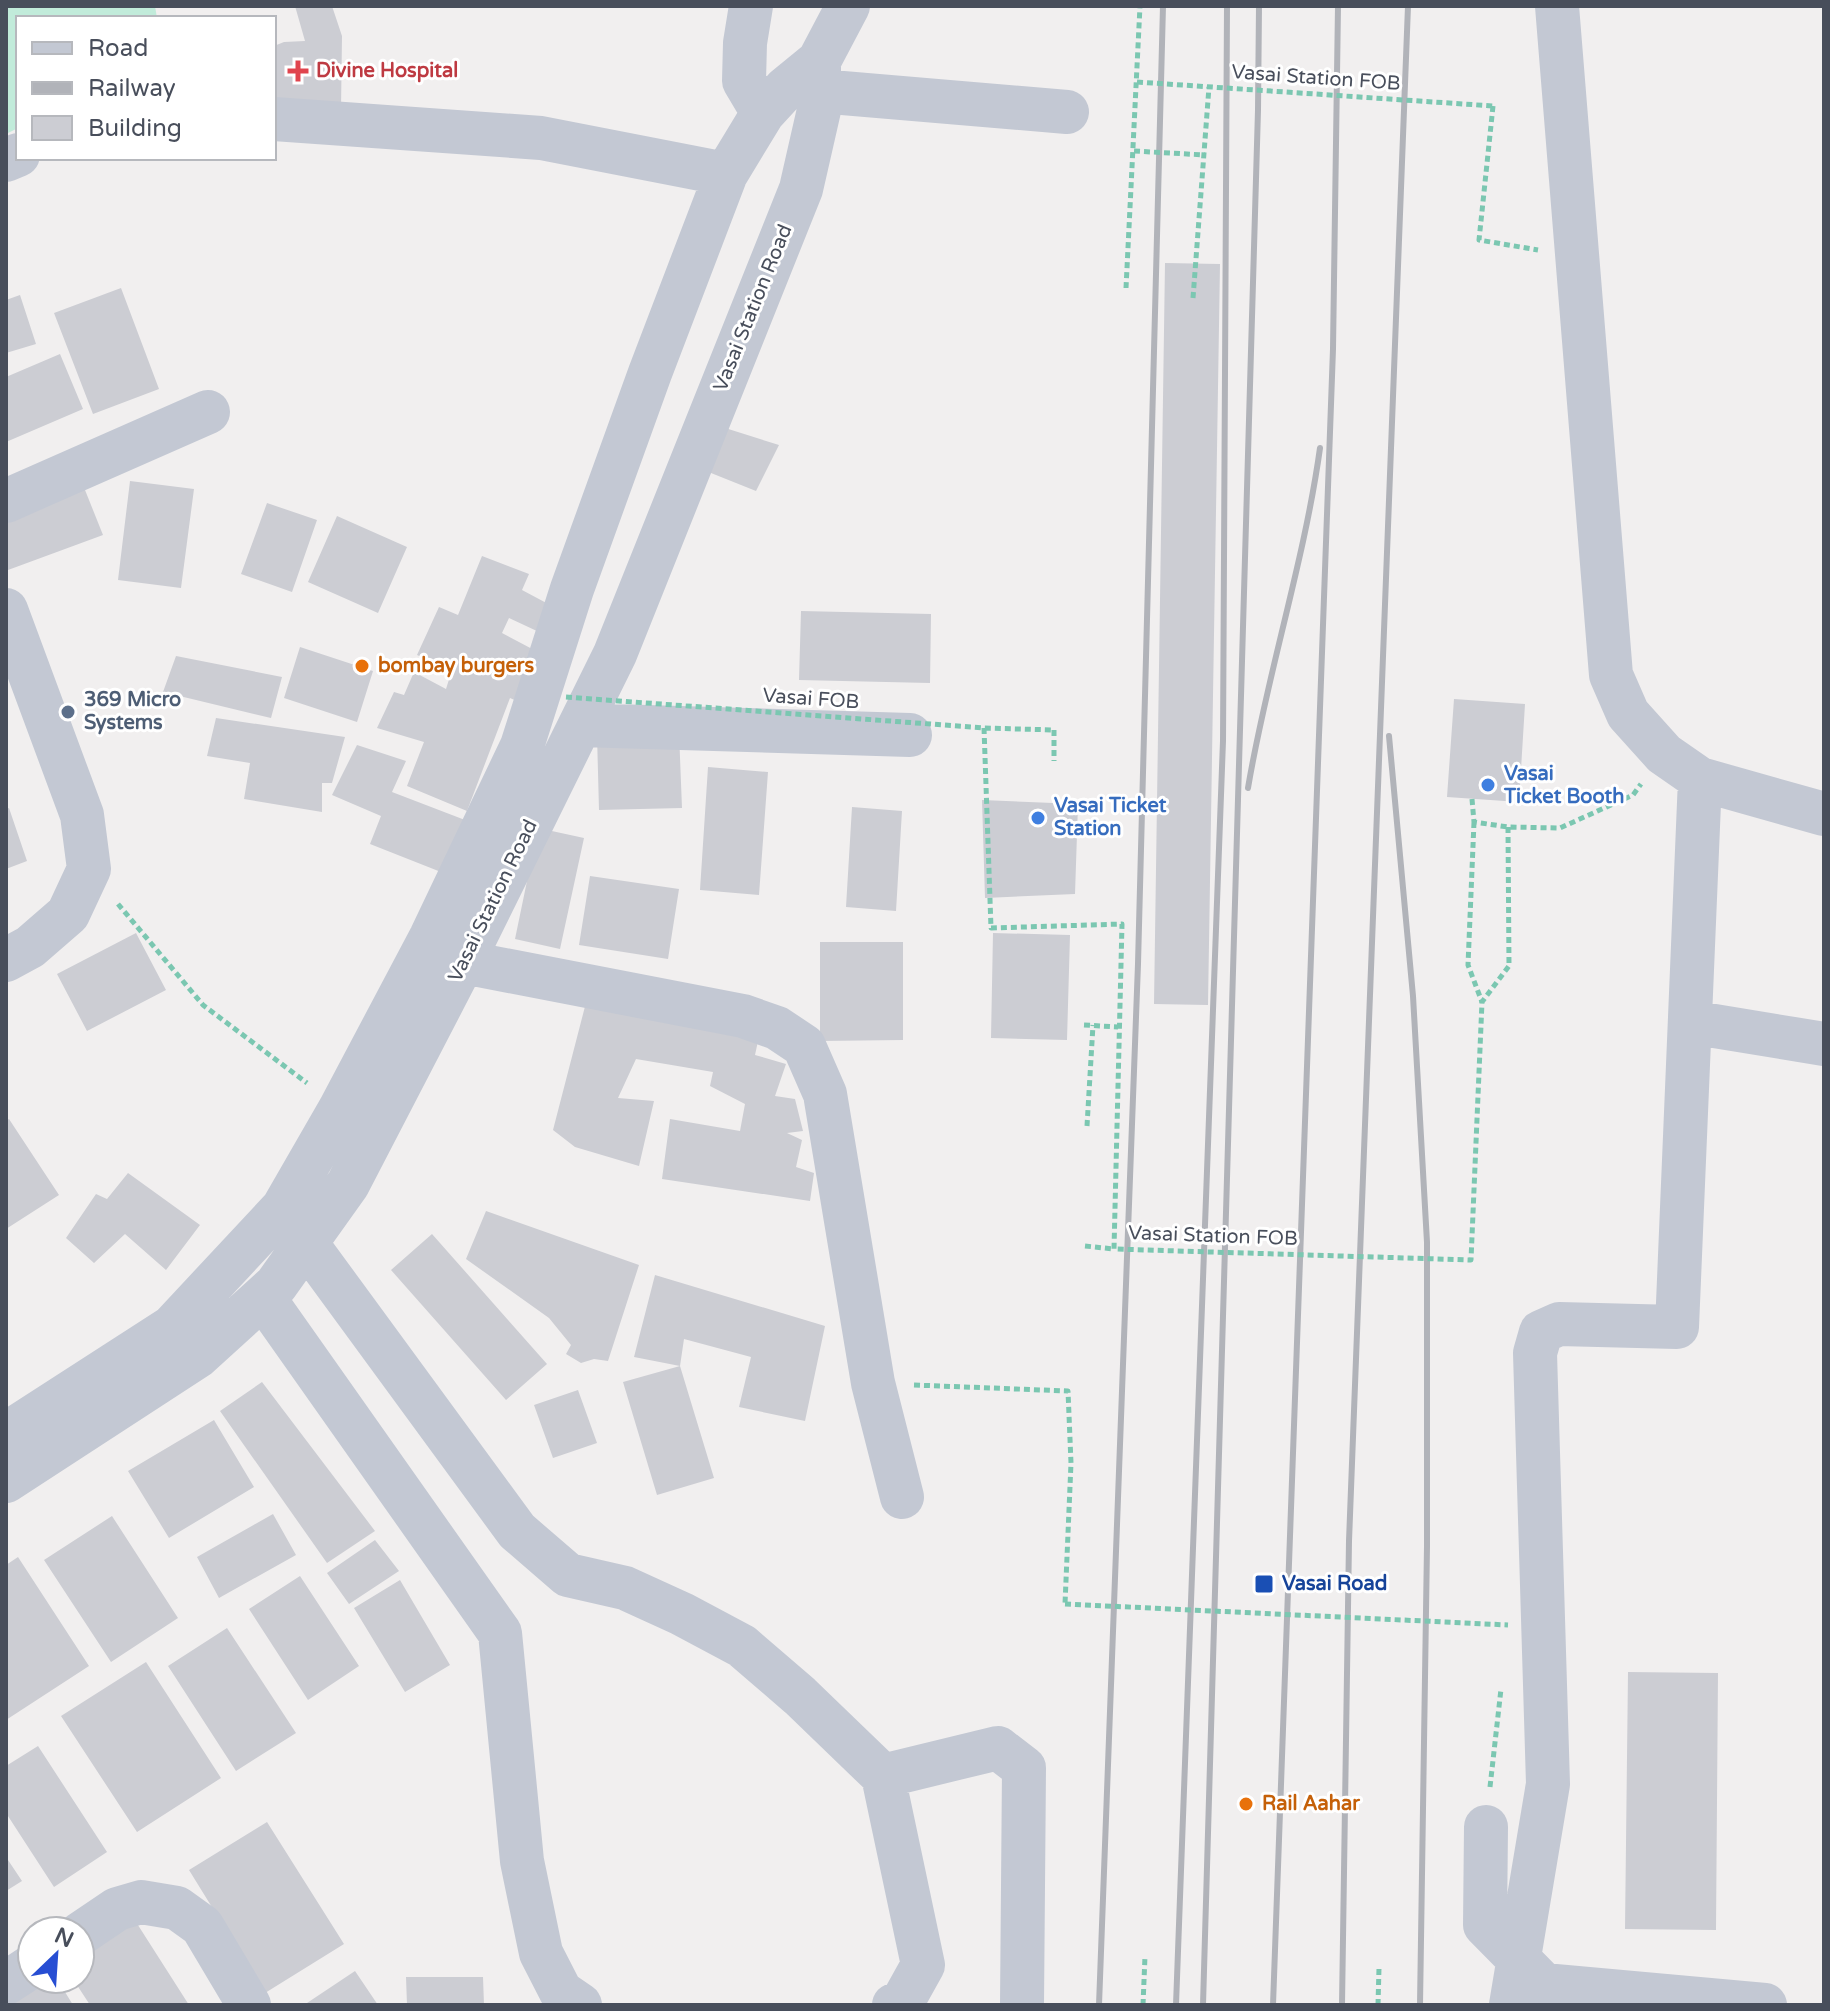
<svg xmlns="http://www.w3.org/2000/svg" width="1830" height="2011" viewBox="0 0 1830 2011" font-family="'Varela Round',sans-serif">
<rect width="100%" height="100%" fill="#f1efef"/>
<path fill="#c1ebda" d="M6,6H155L157,18H18V128L6,134Z"/>
<path fill="#cccdd3" d="M295,6H332L342,36L341,109L274,105V46L284,42L305,41Z
M1165,263L1220,264L1208,1005L1154,1004Z
M121,288L159,389L93,414L54,313Z
M20,295L36,344L6,353V300Z
M60,354L83,409L6,442V377Z
M722,427L779,445L756,491L701,469Z
M130,481L194,489L181,588L118,580Z
M83,485L103,535L8,570L6,514Z
M267,503L317,520L292,592L241,574Z
M337,516L407,547L378,613L308,582Z
M482,556L529,574L522,590L552,606L539,632L509,618L502,633L536,651L519,702L510,698L467,811L407,786L424,742L377,728L394,692L404,695L414,672L446,689L452,670L417,655L439,607L458,615Z
M801,611L931,614L930,683L799,680Z
M300,647L373,671L357,722L284,698Z
M176,656L282,677L271,718L163,692Z
M1454,699L1525,704L1519,802L1447,797Z
M216,718L345,737L332,783H322V812L244,799L250,763L207,756Z
M679,732L682,808L599,810L597,735Z
M357,745L406,761L392,792L465,820L446,874L370,844L381,816L332,795Z
M708,767L768,772L759,895L700,890Z
M982,800L1078,804L1075,894L985,898Z
M852,807L902,811L896,911L846,907Z
M9,808L27,861L6,869V809Z
M538,828L584,838L560,949L515,939Z
M590,876L679,889L668,959L579,945Z
M136,933L166,990L87,1031L57,974Z
M993,933L1070,935L1067,1040L991,1038Z
M820,942H903V1040L820,1041Z
M589,991L758,1041L755,1055L786,1064L775,1096L795,1099L803,1131L787,1133L802,1140L796,1167L814,1173L810,1201L662,1179L670,1119L740,1131L745,1104L710,1086L713,1072L636,1059L618,1098L654,1101L639,1166L575,1147L553,1130Z
M9,1119L59,1195L6,1229V1121Z
M128,1173L200,1225L166,1270L125,1234L94,1263L66,1238L96,1194L107,1199Z
M486,1211L639,1265L608,1361L594,1359L581,1363L566,1354L571,1345L549,1318L466,1259Z
M432,1234L547,1364L506,1400L391,1270Z
M655,1275L825,1326L805,1421L739,1407L751,1357L684,1339L680,1366L634,1357Z
M680,1366L714,1478L657,1495L623,1382Z
M262,1382L375,1531L327,1563L220,1411Z
M578,1390L597,1443L553,1458L534,1405Z
M214,1420L254,1487L169,1538L128,1471Z
M273,1514L296,1555L219,1598L197,1557Z
M112,1516L178,1618L111,1662L44,1560Z
M375,1540L399,1571L349,1604L327,1573Z
M18,1557L89,1666L6,1720V1565Z
M300,1576L359,1666L308,1700L249,1609Z
M400,1580L450,1665L405,1692L354,1608Z
M227,1628L296,1733L236,1771L168,1666Z
M146,1662L221,1778L137,1832L61,1716Z
M1628,1672L1718,1673L1716,1930L1625,1929Z
M38,1746L107,1852L54,1887L6,1813V1766Z
M267,1822L344,1944L265,1993L189,1870Z
M6,1857L22,1881L6,1891Z
M136,1922L189,2005H90L73,1979H80V1957Z
M355,1971L378,2005H304Z
M406,1977H483L484,2005H407Z
M33,1979H57L73,2005H6V1996Z"/>
<g fill="none" stroke-linecap="round" stroke-linejoin="round">
<path stroke="#7bc7b1" stroke-width="5" stroke-dasharray="6 4" stroke-linecap="butt" d="M1493,106L1479,240L1538,250
M1126,288L1140,6
M1193,298L1209,87
M1054,730V761
M1472,799L1474,822L1508,827L1560,828L1633,795L1641,784
M1474,822L1468,965L1482,1002
M1508,827L1509,966
M118,904L203,1005L307,1083
M1084,1025L1118,1027
M1087,1126L1093,1025
M1085,1246L1114,1249
M914,1385L1068,1391L1071,1463L1065,1604
M1490,1787L1501,1689
M1143,2005L1145,1956
M1378,2005L1379,1968"/>
<path stroke="#c3c8d3" stroke-width="44" d="M751,6L745,43L744,81L763,113
M1557,6L1611,675L1628,714L1664,754L1700,779L1824,814
M819,91L1067,112
M274,119L541,138L726,174
M6,160L18,155
M6,501L208,412
M6,610L82,815L89,869L68,914L30,947L6,960
M580,725L910,735
M463,962L743,1016L777,1028L804,1046L825,1094L873,1383L902,1497
M1690,1022L1824,1044
M306,1243L517,1531L568,1575L625,1588L682,1614L742,1646L800,1696L883,1776L923,1965L903,2001L894,2005
M263,1297L500,1633L522,1861L541,1953L561,1992L580,2005
M6,1434L172,1327L283,1208L340,1109L431,937L522,746L572,589L650,373L726,174L763,113L786,88L819,61L848,6
M6,1481L198,1356L276,1285L348,1184L463,962L615,654L801,189L819,110V61
M883,1776L998,1748L1024,1768L1022,2005
M1486,1827L1485,1925L1544,1985L1765,2005
M80,1934L117,1909L141,1902L177,1908L202,1926L249,2005
M6,1983L32,1966
M1511,2005L1548,1784L1535,1353L1541,1332L1559,1324L1677,1327L1700,779"/>
<path stroke="#b1b3b9" stroke-width="6" d="M1389,736L1413,996L1427,1242V1546L1420,2005
M1248,788C1267,674 1304,563 1320,448
M1099,2005L1138,964L1163,6
M1176,2005L1223,741L1227,6
M1203,2005L1258,110L1259,6
M1273,2005L1333,349L1338,6
M1342,2005L1349,1541L1408,6"/>
<path stroke="#7bc7b1" stroke-width="5" stroke-dasharray="6 4" stroke-linecap="butt" d="M1137,82L1493,106
M1134,151L1205,155
M566,697L984,728L1054,730
M984,728L991,928L1122,924L1114,1249L1471,1260L1482,1002L1509,966
M1065,1604L1508,1625"/>
</g>
<path fill="#e0444e" stroke="#fff" stroke-width="3" d="M294 59h8v8h8v8h-8v8h-8v-8h-8v-8h8z"/>
<g fill="#e8710a" stroke="#fff" stroke-width="3">
<circle cx="362" cy="666" r="8"/>
<circle cx="1246" cy="1804" r="8"/>
</g>
<circle fill="#5c6f8a" stroke="#fff" stroke-width="3" cx="68" cy="712" r="8"/>
<g fill="#3f7fe0" stroke="#fff" stroke-width="3">
<circle cx="1488" cy="785" r="8"/>
<circle cx="1038" cy="818" r="8"/>
</g>
<rect fill="#1a4fb4" stroke="#fff" stroke-width="3" x="1254" y="1574" width="20" height="20" rx="4"/>
<g text-anchor="middle" dominant-baseline="central" stroke-width="6" stroke-linejoin="round" paint-order="stroke">
<g font-size="20" font-weight="bold" fill="#be3a42" stroke="#fff" text-anchor="start">
<text x="316" y="71">Divine Hospital</text>
</g>
<g font-size="20" fill="#484e5b" stroke="#fff">
<text transform="translate(1316 78) rotate(4)">Vasai Station FOB</text>
<text transform="translate(753 308) rotate(-68)">Vasai Station Road</text>
<text transform="translate(811 699) rotate(4)">Vasai FOB</text>
<text transform="translate(493 901) rotate(-64)">Vasai Station Road</text>
<text transform="translate(1213 1236) rotate(2)">Vasai Station FOB</text>
</g>
<g font-size="20" font-weight="bold" fill="#c56008" stroke="#fff" text-anchor="start">
<text x="378" y="666">bombay burgers</text>
<text x="1262" y="1804">Rail Aahar</text>
</g>
<g font-size="20" font-weight="bold" fill="#4e5e75" stroke="#fff" text-anchor="start">
<text x="84" y="700">369 Micro<tspan x="84" dy="23">Systems</tspan></text>
</g>
<g font-size="20" font-weight="bold" fill="#366cbe" stroke="#fff" text-anchor="start">
<text x="1504" y="774">Vasai<tspan x="1504" dy="23">Ticket Booth</tspan></text>
<text x="1054" y="806">Vasai Ticket<tspan x="1054" dy="23">Station</tspan></text>
</g>
<g font-size="20" font-weight="bold" fill="#164399" stroke="#fff" text-anchor="start">
<text x="1282" y="1584">Vasai Road</text>
</g>
</g>
<rect width="1830" height="2011" fill="none" stroke="#484e5b" stroke-width="16"/>
<rect x="16" y="16" width="260" height="144" fill="#ffffff" stroke="#b6b8bd" stroke-width="2"/>
<rect x="32" y="42" width="40" height="12" fill="#c3c8d3" stroke="#b6b8bd" stroke-width="2"/>
<text x="88" y="56" font-size="24" fill="#484e5b">Road</text>
<rect x="32" y="82" width="40" height="12" fill="#b1b3b9" stroke="#b6b8bd" stroke-width="2"/>
<text x="88" y="96" font-size="24" fill="#484e5b">Railway</text>
<rect x="32" y="116" width="40" height="24" fill="#cccdd3" stroke="#b6b8bd" stroke-width="2"/>
<text x="88" y="136" font-size="24" fill="#484e5b">Building</text>
<g transform="translate(56 1955) rotate(25)"><circle r="38" fill="#ffffff" stroke="#b6b8bd" stroke-width="2"/>
<path d="M0-6L14 30L0 20L-14 30Z" fill="#274ed3"/>
<text y="-12" font-size="22" font-weight="bold" text-anchor="middle" fill="#484e5b">N</text>
</g>
</svg>
